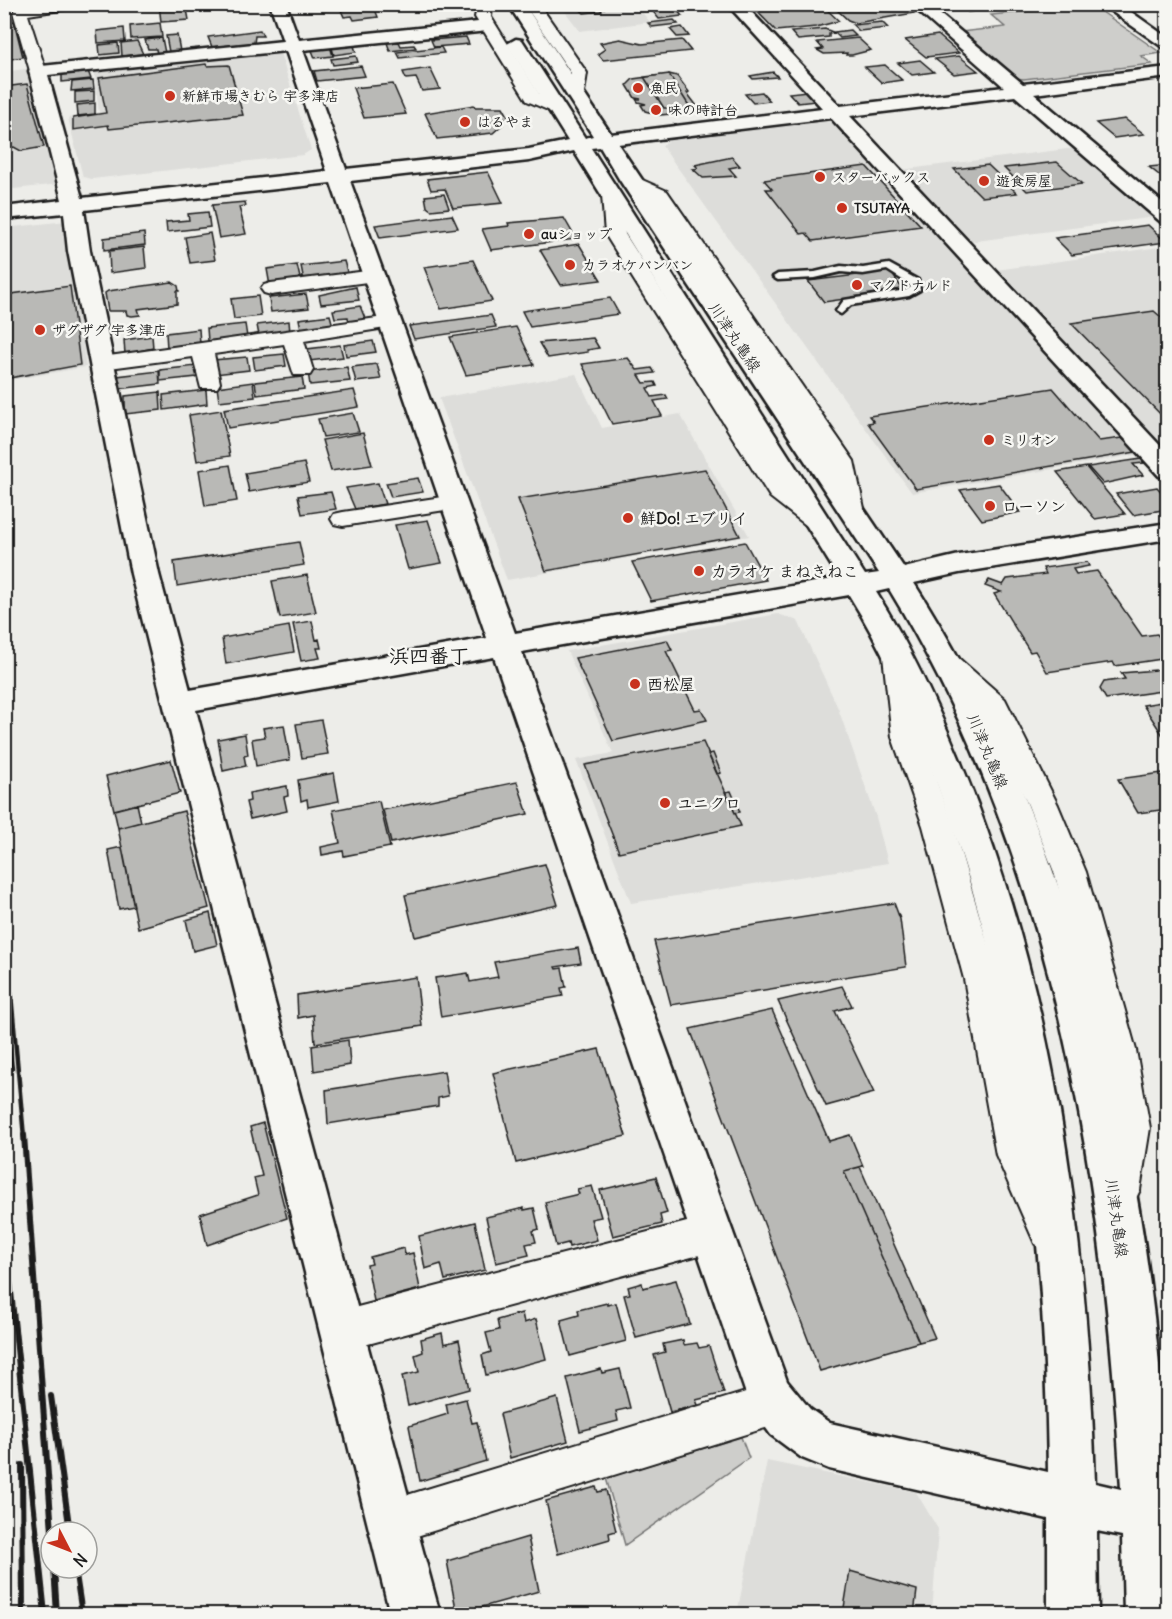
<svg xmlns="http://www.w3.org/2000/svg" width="1172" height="1619" viewBox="0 0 1172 1619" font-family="Delius,'Klee One',sans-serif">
<rect width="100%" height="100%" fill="#edede9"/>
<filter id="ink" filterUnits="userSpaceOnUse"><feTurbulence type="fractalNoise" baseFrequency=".0167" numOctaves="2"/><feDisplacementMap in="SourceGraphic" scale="12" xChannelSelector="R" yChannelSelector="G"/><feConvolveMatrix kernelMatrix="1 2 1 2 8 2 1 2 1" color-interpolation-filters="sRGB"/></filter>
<g filter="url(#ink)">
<path fill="#ddddda" d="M560,5H636L650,22L580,31Z
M272,51L280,53L311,150L303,155L92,179L83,177L68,118L99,113L94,70Z
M31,68L59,184L5,190L4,72Z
M824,120L834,123L1140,454L912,493L662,146L671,139Z
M1075,148L1155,217L969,242L900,170Z
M66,221L86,367L5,381V228Z
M1167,246V449L996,270Z
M576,374L602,428L680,414L749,536L507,580L439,398Z
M778,614L798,621L838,708L876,817L888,863L631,903L576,760L613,753L567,651Z
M767,1461L916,1492L938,1529L932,1614H737Z"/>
<path fill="#cececb" stroke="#757574" stroke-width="1.5" d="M1092,5L1161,53L1141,56L1152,64L1024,79L1013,78L960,32L1005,27L991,15Z
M741,1437L749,1458L625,1545L606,1478Z"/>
<path fill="#b9b9b6" stroke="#1c1c1c" stroke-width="1.5" d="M159,4H186L189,20L161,22Z
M314,4H344L345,8L322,10L323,8H315Z
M347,4H373L378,17L354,20L352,16L344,17L341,10L349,9Z
M574,4H601L604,8L601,9L602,11L584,13Z
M647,4H672L682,16L659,19Z
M750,4H821L839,21L816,27L776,31Z
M906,4L914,13L856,23L848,20L835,8L846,4Z
M958,4H996L1001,8L968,12Z
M1013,4H1055L1057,6L1019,9Z
M674,20L678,24L652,27L648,23Z
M14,21L23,57L4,60V23Z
M882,22L888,28L859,31L853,25Z
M160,23L162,37L131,39L130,26Z
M682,27L689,36L677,37L670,29Z
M124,28L125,41L98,43L97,31Z
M825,29L835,33L829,34V37L798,40L791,32Z
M260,30L263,36H255L254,43L212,47L208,37Z
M850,30L856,36L840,38L834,32Z
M177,35L180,51L169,52L166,36Z
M938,35L959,53L926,57L905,40Z
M466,37L469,44L434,47L431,40Z
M162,38L165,53L157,54L156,49H148L145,40Z
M858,38L871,50L852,55H846L847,53L824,54L817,50L823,49L817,42Z
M620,39L642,44L682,40L691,51L603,60L598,54L605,49L600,43Z
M137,41L143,54L122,56L121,43Z
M399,42L401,46L414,45L416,48L390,51L387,43Z
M118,43L119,53L100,55L99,45Z
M330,46L333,56L315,58L311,48Z
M354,46L356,52L334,55L332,48Z
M441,47L444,53L400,58L397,52Z
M356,56L358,62L333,65L331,59Z
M959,56L978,71L954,74L935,59Z
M920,60L934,72L912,75L898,63Z
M206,64L207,66L229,65L243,115L109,129L108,125L73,130V118L106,113L99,78Z
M885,65L902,80L882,83L865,67Z
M361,66L365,76L317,81L314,71Z
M430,68L440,89L422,91L416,78L406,79L403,72Z
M88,71L91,79L62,82V74Z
M773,72L778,77L753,79L750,76Z
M669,74L677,76L689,92L687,93L697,106H689L693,112L660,115L645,111L641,105L646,104L638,102L636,99H641L635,98L627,85L633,79Z
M669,74L670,76L693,112L674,114L669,108H664L644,77Z
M93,80L94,89L71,91L72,82Z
M27,84L44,147L21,151L14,147L4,149V87Z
M393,84L406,114L364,118L353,88Z
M94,91V101L75,103V92Z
M807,91L816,101L798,103L789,93Z
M762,92L770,101L753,103L745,94Z
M95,103V114L78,116L77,105Z
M474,105L475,107H503L510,119L500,120L503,124L493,133L437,139L425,113Z
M1125,119L1144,134L1114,138L1096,123Z
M732,157L740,166L729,168L736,176L703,178L693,169L698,168L695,165Z
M1057,162L1082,184L1027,191L1004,168Z
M988,165L1017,193L982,197L954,169Z
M1168,165V182L1149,167Z
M866,166L921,226L813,241L806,233L801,234L766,189H772L764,180Z
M488,172L503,203L453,208L445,189L431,190L427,179Z
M444,194L449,208L431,210L427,207L425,196Z
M245,202L246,206L239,207L246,234L219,238L212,205Z
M208,212L210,227L167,232L166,222L189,220L188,214Z
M452,215L458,228L380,238L375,225Z
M564,218L576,239L491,250L482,229L509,226L508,223Z
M1148,225L1166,242L1072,255L1055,238Z
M144,233L145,245L104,250V238Z
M210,233L215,260L190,263L185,237Z
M579,244L601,280L561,285L540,250Z
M144,247L146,268L110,273L109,251Z
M473,260L492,301L441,309L424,267Z
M344,261L348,275L304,281L301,266Z
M297,265L301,282L270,286L267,269Z
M890,271L906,294L894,295L892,292L871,295L874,298L861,300L858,297L824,302L808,281Z
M172,282L178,286L179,291H177V304L138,309L140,315L132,316L127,315L126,311H108L105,293L108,291Z
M70,286L80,365L4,379V295Z
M356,287L359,300L321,304L319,295Z
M306,294L309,308L271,312L269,298Z
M258,296L261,316L234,319L231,299Z
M610,298L619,314L530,327L522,311Z
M360,306L366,321L349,323L348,317L335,318L333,310Z
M1154,311L1168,323V422L1071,323Z
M330,315L333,326L301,329L299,319Z
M491,315L496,327L414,339L409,326Z
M289,321L290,333L259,336L257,325Z
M245,324L247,337L208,341L207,328Z
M516,327L534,365L466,375L450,337Z
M199,329L200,344L167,348L166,333Z
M152,336L153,348L125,354L124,340Z
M593,338L599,348L587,350L588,352L548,358L539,343Z
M373,341L376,352L346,356L344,345Z
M340,345L343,357L309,361L307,349Z
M284,354L286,366L255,370L253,357Z
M247,357L249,370L215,374L213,360Z
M628,358L637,370L652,368L655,373L639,375L644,383L655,382L657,386L647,388L652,397L666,395L668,399L654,401L662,416L612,424L582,364Z
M377,364L381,379L356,382L352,367Z
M196,366L197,377L160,381V370Z
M347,367L350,381L310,385L308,372Z
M159,371L160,384L118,389L117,376Z
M302,377L304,389L257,395L255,382Z
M253,382L255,397L219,401L217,387Z
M1053,388L1099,441L1122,438L1136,452L916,489L868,423L874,422L869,416Z
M206,390L207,404L164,410L163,395Z
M354,390L359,407L228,428L224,409Z
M160,392L161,410L125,414V396Z
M221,410L230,456L197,461L189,415Z
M353,413L359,432L323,437L318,419Z
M363,433L372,465L331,471L322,440Z
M1141,459L1144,463L1133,464L1143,475L1103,484L1088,467Z
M304,463L309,482L249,492L245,473Z
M230,465L237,501L205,506L199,470Z
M1086,467L1125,514L1095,519L1057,472Z
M705,469L740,536L546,571L518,499Z
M418,478L423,492L391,497L386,483Z
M378,483L385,504L355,509L346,488Z
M999,484L1020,512L982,520L960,490Z
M1157,487L1168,499V509L1133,515L1116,494Z
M331,492L336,509L302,514L298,496Z
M428,520L442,563L408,569L395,525Z
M299,542L304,565L177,586L174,562Z
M745,542L766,580L651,601L632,562Z
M1087,562L1089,566L1073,569L1076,574L1097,571L1142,636L1157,634L1168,649V658L1115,666L1113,662L1047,672L1035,651L1030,652L994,594L1001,592L985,586L989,580L1003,585L1007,579L1046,574L1043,568Z
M307,575L316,612L280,618L272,581Z
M312,621L316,640L319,639L321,648H317L320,658L301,661L293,624Z
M289,626L294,652L226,664L222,638Z
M667,640L672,650L666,651L695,710L701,709L707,720L613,741L575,658Z
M1168,669V690L1106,699L1100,689L1104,682L1125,679L1121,673Z
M1168,701V743L1143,705Z
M321,720L328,754L302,758L296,724Z
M284,725L290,760L256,766L252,739L265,737L263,728Z
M245,734L248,755L244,756L246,766L223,771L218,739Z
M703,742L741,826L619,852L585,765Z
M713,753L721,773L717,774L708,754Z
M171,760L180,793L114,810L106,776Z
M334,773L339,801L308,807L307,799L301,801L298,780Z
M1162,773L1168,783V809L1138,813L1118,779Z
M517,782L528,814L391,843L383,810Z
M287,786L288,796L284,797L287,811L250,819L246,802L250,801L249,793Z
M731,791L740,812L735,813L725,792Z
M379,801L390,847L344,856L343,851L322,855L321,847L340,843L333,810Z
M137,804L141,822L118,828L114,810Z
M184,811L209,908L138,928L118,828Z
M122,847L134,906L119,909L108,850Z
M545,864L558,905L415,937L405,895Z
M894,903L900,919L906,967L671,1005L654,941Z
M210,913L217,945L193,951L186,920Z
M578,948L581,963L555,967L556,969L562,968L566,987L561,988L563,996L441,1017L435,978L468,973L470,982L498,977L494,962Z
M416,977L422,1026L315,1043L313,1015L298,1018L297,995Z
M842,986L852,1006L835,1011L874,1093L826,1106L778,1001Z
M772,1010L829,1141L850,1135L863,1166L844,1171L919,1342L820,1371L690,1029Z
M348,1040L350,1065L314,1071L312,1046Z
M599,1049L626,1136L516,1163L493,1073Z
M444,1071L448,1096L438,1098V1106L328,1124L326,1090Z
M263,1123L287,1218L207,1245L200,1214L258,1195L254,1178L262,1176L250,1127Z
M860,1167L935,1338L919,1342L844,1171Z
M656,1177L667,1213L660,1215L662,1224L613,1236L600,1190Z
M592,1186L601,1217L591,1219L597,1240L569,1247L568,1243L556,1246L545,1202L579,1194L577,1189Z
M524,1208V1210L534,1208L539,1229L533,1231L536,1242L526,1244L529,1255L496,1263L486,1217Z
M475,1222L485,1270L445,1280L441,1264L425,1269L419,1236Z
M404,1248L405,1255L413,1253L420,1289L374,1301L367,1265L372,1264L370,1257Z
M676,1280L690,1324L636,1338L624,1295L630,1294L628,1287L642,1283L643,1288Z
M607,1303V1305L616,1303L626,1341L570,1356L561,1320L579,1315L578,1310Z
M522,1313L524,1323L536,1319L546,1359L486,1375L482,1355L491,1352L486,1333L499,1330L497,1320Z
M442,1333L444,1344L459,1340L469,1389L408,1406L402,1376L419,1372L415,1355L423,1352L421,1339Z
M683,1340L684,1345L697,1343L699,1348L709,1346L724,1393L696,1400L698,1405L670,1412L654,1355L665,1352L663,1344Z
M601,1369L602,1373L620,1369L630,1408L616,1411L618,1421L580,1431L567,1378Z
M557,1398L568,1441L510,1458L500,1414Z
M466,1399L472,1423L477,1422L486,1461L420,1481L409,1426L448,1414L446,1404Z
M596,1487L598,1492L606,1490L616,1531L609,1533L610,1539L558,1554L546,1501Z
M528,1537L539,1591L457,1614L447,1561Z
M850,1571L917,1590L914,1614H843Z"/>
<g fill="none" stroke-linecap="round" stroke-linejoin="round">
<g stroke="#1c1c1c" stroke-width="5">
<path id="lane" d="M889,264L918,280L920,290L909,296L851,305L841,314L836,311L844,300L906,290L911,287L909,284L887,270L863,274L841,272L815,278L778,280L773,277L778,274L815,272L841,266L863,268Z"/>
</g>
<g stroke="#1c1c1c" stroke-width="4">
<path id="street" d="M40,4H80L73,8L28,15L46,71L38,76L30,71L13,12L15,9Z
M478,4H492L491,17L539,94L564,107L562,111H550L527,101L475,17Z
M524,4H539L587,73L583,100H571L569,96L571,73Z
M629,174L667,191L854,461L865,513L862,518L853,520L844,518L841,513L830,461L653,199L623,183L620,179Z
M611,189L620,195L625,234L787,487L829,519L832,524L829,529L820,531L811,529L770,497L605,234L602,195Z
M375,270L382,272L385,276L382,280L271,295L264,293L261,289L264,285L271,283Z
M391,316L398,318L401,322L398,326L304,341L313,370L310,375H294L284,344L214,354L220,383L217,388H201L193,357L102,369L94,368L91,363L94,358L102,357Z
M455,495L464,497L467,502L464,507L343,526L334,524L331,519L334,514L343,512Z
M897,647L907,650L911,656L920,737L953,826L998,979L1032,1155L1067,1231L1061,1244L1048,1249L1035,1244L996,1155L964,979L923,826L892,737L883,656L887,650Z
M945,652L955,655L1005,699L1058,805L1086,872L1136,1050L1150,1128L1140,1190L1134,1202L1121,1207L1108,1202L1102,1190L1114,1128L1102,1050L1054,872L1028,805L984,712L931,661L935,655Z
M714,1215L727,1220L733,1233L727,1246L714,1251L342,1351L328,1345L322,1331L328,1317L342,1311Z
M775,1383L790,1389L796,1404L790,1419L775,1425L391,1544L376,1537L369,1522L376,1507L391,1500Z"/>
</g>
<g stroke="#1c1c1c" stroke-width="5">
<path id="secondary" d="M270,4H286L299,40L488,21L496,26L488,31L303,50L346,169L529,149L568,141L507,44L516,39L522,40L585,138L593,136L508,4H524L611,134L822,108L727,4H744L840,106L1004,87L910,4H928L1023,84L1168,67V77L1034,94L1168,207V224L1161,222L1015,96L850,116L1168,454V478L1159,476L831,118L618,144L904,568L959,555L1168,523V539L959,573L914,583C1078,837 1154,1180 1167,1479C1169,1524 1168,1570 1168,1614H1124L1122,1536L1097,1531L1098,1614H1048V1519L829,1469L802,1458L771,1435L753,1410L746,1394L494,657L196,710L440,1614H390L131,574L68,251L64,213L4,219V207L62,200L29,71L32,67L283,41ZM286,51L327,171L82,198L48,75ZM600,147L619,179L879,573L865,575L591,148ZM574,151L839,578L515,633L350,181L529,161ZM331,183L487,638L190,690L159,574L90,251L84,210ZM889,589C1054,860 1104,1176 1121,1489L1095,1483C1087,1235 1056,988 959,758C935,700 909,644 876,592ZM849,595C881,646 904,700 926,756C1018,984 1045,1228 1048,1472L830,1423L810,1409L787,1381L522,652Z
M1101,4H1120L1168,38V51Z"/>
</g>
<use href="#lane" fill="#f6f6f2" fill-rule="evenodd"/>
<use href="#street" fill="#f6f6f2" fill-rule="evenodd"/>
<use href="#secondary" fill="#f6f6f2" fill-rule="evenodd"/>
<path stroke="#1c1c1c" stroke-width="4.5" d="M4,917L24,1137
M4,1006L12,1069"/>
<path stroke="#1c1c1c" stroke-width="6" d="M24,1135L52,1532
M4,1225L45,1614
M51,1396L70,1532
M22,1465L23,1614
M54,1568L57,1614
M75,1568L82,1614"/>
</g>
</g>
<g fill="#c8321e" stroke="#f6f6f2" stroke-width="2">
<circle cx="638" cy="88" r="6"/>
<circle cx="170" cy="96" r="6"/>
<circle cx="656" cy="110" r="6"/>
<circle cx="465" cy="122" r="6"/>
<circle cx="820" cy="177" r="6"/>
<circle cx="984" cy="181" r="6"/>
<circle cx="842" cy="208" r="6"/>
<circle cx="529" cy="234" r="6"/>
<circle cx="570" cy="265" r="6"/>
<circle cx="857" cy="285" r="6"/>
<circle cx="40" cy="330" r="6"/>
<circle cx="989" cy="440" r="6"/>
<circle cx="990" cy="506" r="6"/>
<circle cx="628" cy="518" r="6"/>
<circle cx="699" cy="571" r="6"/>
<circle cx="635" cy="684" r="6"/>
<circle cx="665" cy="803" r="6"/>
</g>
<g text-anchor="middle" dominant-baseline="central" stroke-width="5" stroke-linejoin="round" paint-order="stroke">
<g font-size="14" font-weight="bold" fill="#1c1c1c" stroke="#f6f6f2" text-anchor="start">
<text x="650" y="88">魚民</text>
<text x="182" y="96">新鮮市場きむら 宇多津店</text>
<text x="668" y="110">味の時計台</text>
<text x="477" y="122">はるやま</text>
<text x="832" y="177">スターバックス</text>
<text x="996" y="181">遊食房屋</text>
<text x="854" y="208">TSUTAYA</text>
<text x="541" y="234">auショップ</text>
<text x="582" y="265">カラオケバンバン</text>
<text x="869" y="285">マクドナルド</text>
<text x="52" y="330">ザグザグ 宇多津店</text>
<text x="1001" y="440">ミリオン</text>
</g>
<g font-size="16" fill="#1c1c1c" stroke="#f6f6f2">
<text transform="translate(735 337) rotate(56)">川津丸亀線</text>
<text transform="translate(988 751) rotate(67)">川津丸亀線</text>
<text transform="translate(1117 1218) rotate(82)">川津丸亀線</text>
</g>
<g font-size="16" font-weight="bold" fill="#1c1c1c" stroke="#f6f6f2" text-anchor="start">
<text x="1002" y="506">ローソン</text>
<text x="640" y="518">鮮Do! エブリイ</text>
<text x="711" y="571">カラオケ まねきねこ</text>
<text x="647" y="684">西松屋</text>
<text x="677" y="803">ユニクロ</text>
</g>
<g font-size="20" font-weight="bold" fill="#1c1c1c" stroke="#f6f6f2">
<text x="429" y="655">浜四番丁</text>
</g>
</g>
<rect width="1172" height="1619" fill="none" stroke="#f6f6f2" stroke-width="24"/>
<rect x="12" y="12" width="1148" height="1595" fill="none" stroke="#1c1c1c" stroke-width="2" filter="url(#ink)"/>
<g transform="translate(69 1550) rotate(132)"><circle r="28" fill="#f6f6f2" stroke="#9f9f9c" stroke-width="1.5"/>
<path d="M0-4.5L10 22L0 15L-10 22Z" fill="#c8321e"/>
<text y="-9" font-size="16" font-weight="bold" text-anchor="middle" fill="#1c1c1c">N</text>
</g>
</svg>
